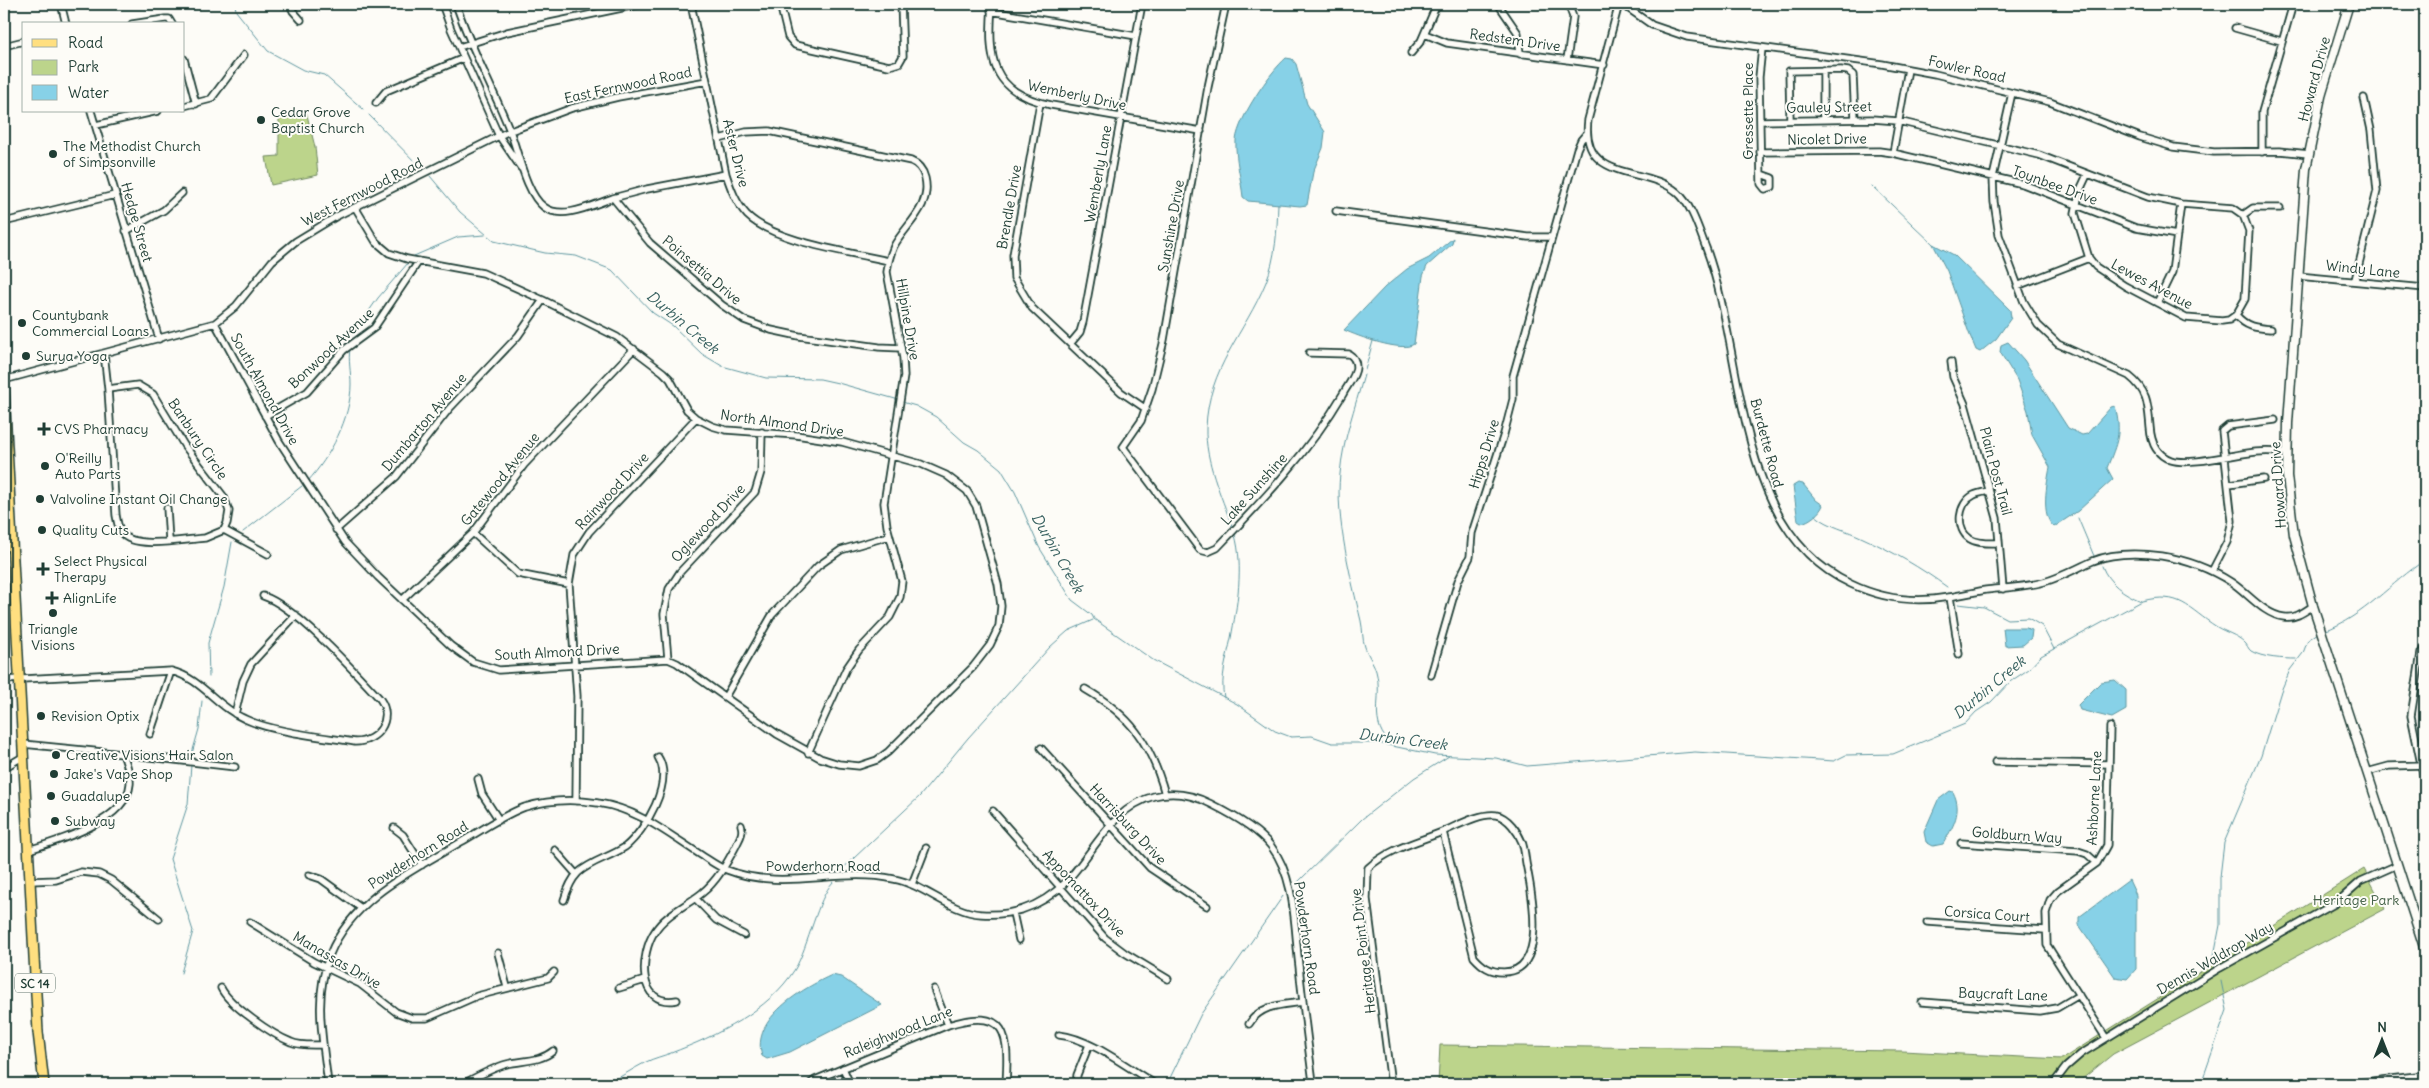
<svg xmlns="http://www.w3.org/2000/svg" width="2429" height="1088" viewBox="0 0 2429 1088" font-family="Delius,sans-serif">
<rect width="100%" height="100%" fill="#fdfcf7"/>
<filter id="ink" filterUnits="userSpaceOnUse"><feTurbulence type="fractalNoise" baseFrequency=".02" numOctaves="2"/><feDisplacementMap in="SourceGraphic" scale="10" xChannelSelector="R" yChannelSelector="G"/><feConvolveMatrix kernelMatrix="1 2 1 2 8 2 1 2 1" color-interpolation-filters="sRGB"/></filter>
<g filter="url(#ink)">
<path fill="#bcd48b" stroke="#6e8860" d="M306,111L315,147L318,175L271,185L266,157L279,156V117Z
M2364,869L2385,909L2113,1054L2076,1084H1438L1440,1045L1902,1051L2062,1059Z"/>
<path fill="#87d1e7" stroke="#5d969f" d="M1286,58L1292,59L1296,64L1307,104L1325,132L1323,148L1313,172L1307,205L1300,206L1248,201L1243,197C1241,179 1235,158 1236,140C1239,117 1269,73 1286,58Z
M1453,238L1452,244L1427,266L1423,276L1414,344C1402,353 1357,336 1344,330L1385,287L1407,269L1429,258Z
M1933,244L1954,255L2010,310L2011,318L1996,339L1980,352L1976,350L1969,333L1947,271Z
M2008,342L2024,360L2068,428L2082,435L2087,434L2111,407L2115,406C2122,434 2117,442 2107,468L2113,479L2078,511L2054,527C2040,515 2047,484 2050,467L2032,435L2028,411L2017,380L2000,352L2001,345Z
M1798,483L1803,484L1816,500L1823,505C1820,513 1810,521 1801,523L1798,521L1793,486Z
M2003,628H2026L2032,630L2031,638L2023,645L2005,646Z
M2115,680L2126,690V710L2112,718L2080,710L2078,705L2101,682Z
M1950,791L1953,792C1963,811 1953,827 1943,844L1933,846L1926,842L1924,832L1938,800Z
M2129,880L2136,895V969L2127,979L2115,977L2079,925V917Z
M832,975L841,977L882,1005L790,1052L767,1059L762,1056C750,1019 803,988 832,975Z"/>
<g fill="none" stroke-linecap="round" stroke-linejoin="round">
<path stroke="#5d969f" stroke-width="1" d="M235,4L236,11L268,51L303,70L324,75L363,109
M369,115L423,170
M430,176L460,212L494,241L545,253L576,256L612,270L653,313L673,326L702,354L722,366L766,378L820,379L838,383L899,400
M1872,186L1933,244
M414,256L458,237L485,235
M353,334L378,298L408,263
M1365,370L1373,341
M1364,375C1355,408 1343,439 1340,474C1335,518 1351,578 1361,621C1363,629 1362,639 1365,647C1368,656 1374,663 1376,671C1384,700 1366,722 1393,746
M902,402L916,406L936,417L964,442L978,450L1001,469L1015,492L1039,547L1059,579L1072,600L1092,615L1094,619L1153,660L1237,704L1275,731L1291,737L1312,736L1332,743H1378L1435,755L1496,758L1527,766L1695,752L1834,761L1846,755L1893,754L1965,724L1976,712L1991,702L2011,681L2029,669L2041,656L2142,601C2181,591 2187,608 2217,627C2225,632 2237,635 2244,642C2247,644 2248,649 2251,651C2262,658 2284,659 2296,659
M308,481C330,457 351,418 351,384C351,372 348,360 350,349
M1815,515C1829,527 1847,530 1863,538C1892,551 1921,568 1947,587
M2078,518L2094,556
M1232,526C1221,495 1205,461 1206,428C1208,368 1245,333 1266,282C1276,257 1277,231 1278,204
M243,532L302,486
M2102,566C2109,584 2123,593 2141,601
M1958,604L1984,607L2007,619L2028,618L2042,626L2054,649
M2324,631C2365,616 2390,583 2425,560
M209,677L208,643L224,587L232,542
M1224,698C1220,677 1227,658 1231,638C1237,606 1244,567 1235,535
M191,757L199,729L202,701
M837,874L920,796L968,738L1050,647L1068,631L1093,620
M1298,882L1362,819L1414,778L1449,756
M2213,961L2220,925V877L2224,843L2261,756L2281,691L2290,670L2303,653L2308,640L2318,633
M181,973L193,931L170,859L188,804L191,765
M1169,1080L1201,1014L1283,896
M606,1084C620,1078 632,1069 646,1062C654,1058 663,1056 671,1053C716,1036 769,1011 795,969C809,945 817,899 833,882
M2201,1084L2227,1010L2221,981"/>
<g stroke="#1f3d34" stroke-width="9">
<path id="minor" d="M61,4L66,24
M290,4L293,11L301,20
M442,4L451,29L499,136L521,168
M456,4C470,47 493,88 510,131C518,151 526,194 544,207C563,221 594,204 613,198L650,243L722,305L744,320L771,330L799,336L879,347L901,348
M691,4L726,174C731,189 736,203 747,215C774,242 850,252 888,261
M780,4L788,37L795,45L889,66L899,63L903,56L901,4
M992,4C988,59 990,92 1051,105L1201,131
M1226,4L1208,87L1164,340L1152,389L1141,421L1123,447L1200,550L1208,552L1217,548C1263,500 1309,452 1343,394C1347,386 1356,376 1356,367C1356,361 1354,357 1349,354L1309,353
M1498,4L1518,33L1520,54
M1619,4L1588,120C1580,183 1645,165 1677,192C1692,205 1699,230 1706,248C1746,355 1732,529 1851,584C1882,599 1915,603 1949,597C1962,595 1974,592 1986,590C2005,588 2025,587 2044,582C2062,577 2077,568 2093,561C2115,552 2139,553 2162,556C2187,560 2209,568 2231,582C2247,592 2264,615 2284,617C2295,619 2304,612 2313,606
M1622,4L1652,25L1687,37L1882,64L1935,74L2050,102L2140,137L2173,147L2214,152L2280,151L2309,154
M991,11L1136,36
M132,24L165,19H169L172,24
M2235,28L2281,41
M1425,34L1447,43L1604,65
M4,46L24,41
M459,47L507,32L641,4
M1411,53L1421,41L1437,4
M184,59L196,104
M1567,60L1573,17L1568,4
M1823,70V120
M2012,93L1993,177L1994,202L1999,235L2024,302L2038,325L2058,344L2129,376C2148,391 2148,404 2150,427C2151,442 2156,455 2171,460C2189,466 2235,454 2256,452C2266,451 2276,452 2287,452
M376,103L386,91L464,58
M1040,103L1013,255L1014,278L1032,308L1121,392L1146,409
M184,106L211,99L244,55
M91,111L159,339
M1790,120L1789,71L1841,70L1848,71L1853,75L1855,119
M1760,121L1872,119L1898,121L2039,155L2148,197L2181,204L2233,208L2243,215L2249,231L2245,299L2236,315L2229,320L2222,321L2186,318L2125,286L2096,267L2089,258L2075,213L2080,190L2087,175
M96,125L158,111
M719,139L746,132L769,131L911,161C919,164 923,170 925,178C932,207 906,224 894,246C890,255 888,263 887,272L903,358L904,376L884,503L887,526L902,581L900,597L890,617L859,650L846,669L808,753
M1760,152L1879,151L1893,153L2023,184L2136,228L2177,235
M2262,152V112L2293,4
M1893,153L1908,69
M1761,174L1772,178V187L1765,189L1761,184L1759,77L1762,48
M613,198L647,189L726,174
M1336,211L1528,237H1552
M2243,215L2253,208H2280
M4,222L115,195
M126,231L164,210L182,193
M2298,276L2425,288
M2355,280L2377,191L2371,130L2364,98
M2017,286L2089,258
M2157,303L2172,272L2181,204
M2236,315C2246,327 2256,328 2271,329
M215,323L279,441L345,542L378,577L451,646L473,662L499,670L668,659L677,663L777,734L820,758L839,764L859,766L877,760L888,752L973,667L990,645L999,626L1001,606L998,584L976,506L967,491L946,475L921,464L842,442L796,435L726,430L712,426L696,418L687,410L670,379L663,372L617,337L543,300L483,273L407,259L389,253L376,242L355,207
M1070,344L1080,332L1083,322L1142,4
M104,353L108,389
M1951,362L1953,377L1965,404L1997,518L2003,589
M4,380L215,323L236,306L272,261L296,241L337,216L505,133L572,108L618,97L707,81
M138,385L153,394L184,445L224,497L229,511L227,523L224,530L205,538C187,539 133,550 122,533C118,529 117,520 116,515L108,389Z
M265,416L307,392L344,350L374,328L419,261
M2229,484L2264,479
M1989,491C1984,492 1978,493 1974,495C1958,503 1955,529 1970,539C1978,544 1990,543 1998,543
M167,508L169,541
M224,530L268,554
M336,530L396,477L449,409L518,336L543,300
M473,533L518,574L569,584
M2212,571L2227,542L2232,521L2222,431L2228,426L2275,420
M1950,597L1959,654
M402,600L473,533L524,465L634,349
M2425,647L2421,653L2411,716L2425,783
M668,659L664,614L669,589L680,572L755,492L761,472L762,432
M1431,675L1458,581L1470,557L1472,533L1504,434L1513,399V376L1577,149L1581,140L1587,133
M4,680L171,671C201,678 217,707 245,719C272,732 325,737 355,742C378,742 394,719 380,699C355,672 295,606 263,596
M1085,689C1130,715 1151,743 1165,794
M725,697L772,615L818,566L841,550L889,536
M235,714L243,681L251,664L296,615
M150,734L171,671
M23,744L123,754C126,763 131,774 130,784C127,821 58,841 28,850
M1041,748L1150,868L1207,906
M123,754L235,767
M1995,762L2109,764
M4,768L24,756
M2367,772L2389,766L2425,765
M478,779L482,794L499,820
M576,801L577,696L569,584L574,555L589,532L696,418
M993,811L1105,938L1125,953L1168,979
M394,828L403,835L422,865
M1961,843L2078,851L2087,854L2097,863
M555,850L576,874
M309,875L321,879L361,908
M30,881L56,880L81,872L99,874L111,880L159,919
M912,884L926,848
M695,898L716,920L744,935
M564,900C567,890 571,880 578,873C591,861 610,857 625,847C646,830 674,782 658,757
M1013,913L1019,940
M250,922L314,962L360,984L396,1012L412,1018H427L477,996L548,978L554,972
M1927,922L2045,930
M498,953L507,987
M221,988C229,1005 273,1035 291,1042C300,1046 312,1045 322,1045
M619,988L645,980
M934,989L948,1025
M677,1000C636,1008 640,953 655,931C666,914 686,906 702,893C717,881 727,863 736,846C739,839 744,833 741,825
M1922,1002L2040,1011L2057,1008L2079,995
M1249,1024C1261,1004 1282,1005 1303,1002
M1059,1035C1090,1038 1128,1068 1155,1084
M2106,1038L2047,945L2046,913L2050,900L2058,891L2097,863L2107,845L2110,727
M843,1068L850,1084
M328,1084C323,1039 313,998 330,954C353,898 412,871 461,842C482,830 503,815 525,807C548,800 575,799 598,803C638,809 668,834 701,855C709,860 718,867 727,870C784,892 838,867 894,879C925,885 950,912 981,914C1009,916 1034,909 1056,891C1091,862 1107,809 1154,796C1174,791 1194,795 1211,804C1231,814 1257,828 1271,846C1296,879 1294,926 1299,966C1303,1005 1308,1044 1313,1082
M463,1084C478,1076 492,1068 507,1064C523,1060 540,1062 553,1051
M810,1084L815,1080L948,1025C1008,1006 1009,1035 1006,1084
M993,1084L1006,1082
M1076,1084L1077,1075L1089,1045
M1391,1084L1367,899L1368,868C1388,849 1417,842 1442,832C1457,826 1479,813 1496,815C1508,817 1518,832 1522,842C1525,850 1525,860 1527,868C1532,893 1548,973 1503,972C1490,972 1482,966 1474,957L1443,832
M2053,1084L2066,1067L2081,1054L2220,968L2336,903L2361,881L2397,865
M2348,1084L2425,1075"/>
</g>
<g stroke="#1f3d34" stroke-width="11">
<path id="tertiary" d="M2349,4L2322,92L2306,169L2288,423L2287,476L2294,535L2313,606L2425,950"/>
</g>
<g stroke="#1f3d34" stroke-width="12">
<path id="primary" d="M4,390L38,1032L44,1084"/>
</g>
<use href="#minor" stroke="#fdfcf7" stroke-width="5.5"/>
<use href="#tertiary" stroke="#fdfcf7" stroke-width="8"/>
<use href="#primary" stroke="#ffdf80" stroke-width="9"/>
</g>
</g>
<g fill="#1f3d34" stroke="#fdfcf7" stroke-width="2">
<circle cx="261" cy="120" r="5"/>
<circle cx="53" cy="154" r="5"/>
<circle cx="22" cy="323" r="5"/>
<circle cx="26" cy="356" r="5"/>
<path d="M41.5 421.5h5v5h5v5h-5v5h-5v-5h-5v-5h5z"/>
<circle cx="45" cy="466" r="5"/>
<circle cx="40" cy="499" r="5"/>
<circle cx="42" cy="530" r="5"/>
<path d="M40.5 561.5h5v5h5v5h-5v5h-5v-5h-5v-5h5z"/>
<path d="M49.5 590.5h5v5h5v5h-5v5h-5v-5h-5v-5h5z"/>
<circle cx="53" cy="613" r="5"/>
<circle cx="41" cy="716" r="5"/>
<circle cx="56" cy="755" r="5"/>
<circle cx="54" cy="774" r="5"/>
<circle cx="51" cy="796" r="5"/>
<circle cx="55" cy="821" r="5"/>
</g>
<g text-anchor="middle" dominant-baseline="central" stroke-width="4" stroke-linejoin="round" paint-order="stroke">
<rect fill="#fdfcf7" stroke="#62766e" stroke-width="1" x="15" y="973.5" width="40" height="19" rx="4"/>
<g font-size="12" font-weight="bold" fill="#1f3d34">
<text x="35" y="983">SC 14</text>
</g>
<g font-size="14" fill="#1f3d34" stroke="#fdfcf7">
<text transform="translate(1515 40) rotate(8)">Redstem Drive</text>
<text transform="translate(1967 69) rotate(13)">Fowler Road</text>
<text transform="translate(2314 79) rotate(-75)">Howard Drive</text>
<text transform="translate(628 85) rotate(-12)">East Fernwood Road</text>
<text transform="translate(1077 95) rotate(12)">Wemberly Drive</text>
<text transform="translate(1829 107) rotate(-1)">Gauley Street</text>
<text transform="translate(1748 111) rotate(-90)">Gressette Place</text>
<text transform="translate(1827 139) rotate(-1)">Nicolet Drive</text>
<text transform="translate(736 153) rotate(76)">Aster Drive</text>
<text transform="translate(1098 174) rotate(-80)">Wemberly Lane</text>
<text transform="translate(2055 185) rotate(20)">Toynbee Drive</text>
<text transform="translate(362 192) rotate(-27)">West Fernwood Road</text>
<text transform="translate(1009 207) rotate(-80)">Brendle Drive</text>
<text transform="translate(137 222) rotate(74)">Hedge Street</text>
<text transform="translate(1171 226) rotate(-80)">Sunshine Drive</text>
<text transform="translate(2363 269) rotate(6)">Windy Lane</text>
<text transform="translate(702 270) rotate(40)">Poinsettia Drive</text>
<text transform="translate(2152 284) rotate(28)">Lewes Avenue</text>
<text transform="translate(908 319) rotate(80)">Hillpine Drive</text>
<text transform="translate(331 348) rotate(-43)">Bonwood Avenue</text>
<text transform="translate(265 389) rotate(61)">South Almond Drive</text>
<text transform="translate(424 422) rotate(-50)">Dumbarton Avenue</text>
<text transform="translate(782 423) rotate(8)">North Almond Drive</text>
<text transform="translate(198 439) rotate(56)">Banbury Circle</text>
<text transform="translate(1767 443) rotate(75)">Burdette Road</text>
<text transform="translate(1484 454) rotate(-73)">Hipps Drive</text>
<text transform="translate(1996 471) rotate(75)">Plain Post Trail</text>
<text transform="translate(500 479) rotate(-51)">Gatewood Avenue</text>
<text transform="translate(2278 485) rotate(-94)">Howard Drive</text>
<text transform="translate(1254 489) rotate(-48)">Lake Sunshine</text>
<text transform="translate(612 491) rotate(-47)">Rainwood Drive</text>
<text transform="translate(708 523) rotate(-47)">Oglewood Drive</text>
<text transform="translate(557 652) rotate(-3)">South Almond Drive</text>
<text transform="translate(2094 798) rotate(-87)">Ashborne Lane</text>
<text transform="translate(1128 824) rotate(47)">Harrisburg Drive</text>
<text transform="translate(2017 835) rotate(4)">Goldburn Way</text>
<text transform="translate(418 855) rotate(-32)">Powderhorn Road</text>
<text x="823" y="866">Powderhorn Road</text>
<text transform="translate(1084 893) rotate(47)">Appomattox Drive</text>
<text transform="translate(1987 914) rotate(4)">Corsica Court</text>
<text transform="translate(1307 938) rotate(82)">Powderhorn Road</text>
<text transform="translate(1363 951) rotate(-97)">Heritage Point Drive</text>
<text transform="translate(2215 958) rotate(-30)">Dennis Waldrop Way</text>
<text transform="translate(337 960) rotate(30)">Manassas Drive</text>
<text transform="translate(2003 994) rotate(2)">Baycraft Lane</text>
<text transform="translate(898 1032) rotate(-22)">Raleighwood Lane</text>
</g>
<g font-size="14" fill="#1f3d34" stroke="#fdfcf7" text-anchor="start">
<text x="271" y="112">Cedar Grove<tspan x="271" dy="16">Baptist Church</tspan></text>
<text x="63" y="146">The Methodist Church<tspan x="63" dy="16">of Simpsonville</tspan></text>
<text x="32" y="315">Countybank<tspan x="32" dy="16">Commercial Loans</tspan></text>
<text x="36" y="356">Surya Yoga</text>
<text x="54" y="429">CVS Pharmacy</text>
<text x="55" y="458">O'Reilly<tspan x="55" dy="16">Auto Parts</tspan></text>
<text x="50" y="499">Valvoline Instant Oil Change</text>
<text x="52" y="530">Quality Cuts</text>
<text x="54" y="561">Select Physical<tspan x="54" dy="16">Therapy</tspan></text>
<text x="63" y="598">AlignLife</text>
<text x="53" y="629" text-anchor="middle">Triangle<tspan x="53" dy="16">Visions</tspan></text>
<text x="51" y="716">Revision Optix</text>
<text x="66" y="755">Creative Visions Hair Salon</text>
<text x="64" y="774">Jake's Vape Shop</text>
<text x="61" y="796">Guadalupe</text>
<text x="65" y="821">Subway</text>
</g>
<g font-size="14" fill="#46634a" stroke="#fdfcf7">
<text x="2356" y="900">Heritage Park</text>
</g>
<g font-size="15" font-style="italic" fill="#396261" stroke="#fdfcf7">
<text transform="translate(683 322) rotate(40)">Durbin Creek</text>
<text transform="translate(1058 553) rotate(60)">Durbin Creek</text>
<text transform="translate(1989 687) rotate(-40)">Durbin Creek</text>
<text transform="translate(1403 739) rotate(7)">Durbin Creek</text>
</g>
</g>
<rect width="2429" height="1088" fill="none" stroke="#fdfcf7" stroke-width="20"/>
<rect x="10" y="10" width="2409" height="1068" fill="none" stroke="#1f3d34" stroke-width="2" filter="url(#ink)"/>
<rect x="22" y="22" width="162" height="90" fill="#fdfcf7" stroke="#a4b0a9"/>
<rect x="32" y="39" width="25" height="8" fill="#ffdf80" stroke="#a4b0a9"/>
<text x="68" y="48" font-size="15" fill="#1f3d34">Road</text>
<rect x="32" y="60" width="25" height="15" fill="#bcd48b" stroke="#a4b0a9"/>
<text x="68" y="72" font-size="15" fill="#1f3d34">Park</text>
<rect x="32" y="85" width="25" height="15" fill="#87d1e7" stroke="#a4b0a9"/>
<text x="68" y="98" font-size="15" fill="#1f3d34">Water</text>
<g transform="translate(2382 1040)" stroke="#fdfcf7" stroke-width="4" paint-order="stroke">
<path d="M0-4L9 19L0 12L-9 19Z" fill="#1f3d34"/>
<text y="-8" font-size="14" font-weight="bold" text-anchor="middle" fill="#1f3d34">N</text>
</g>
</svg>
